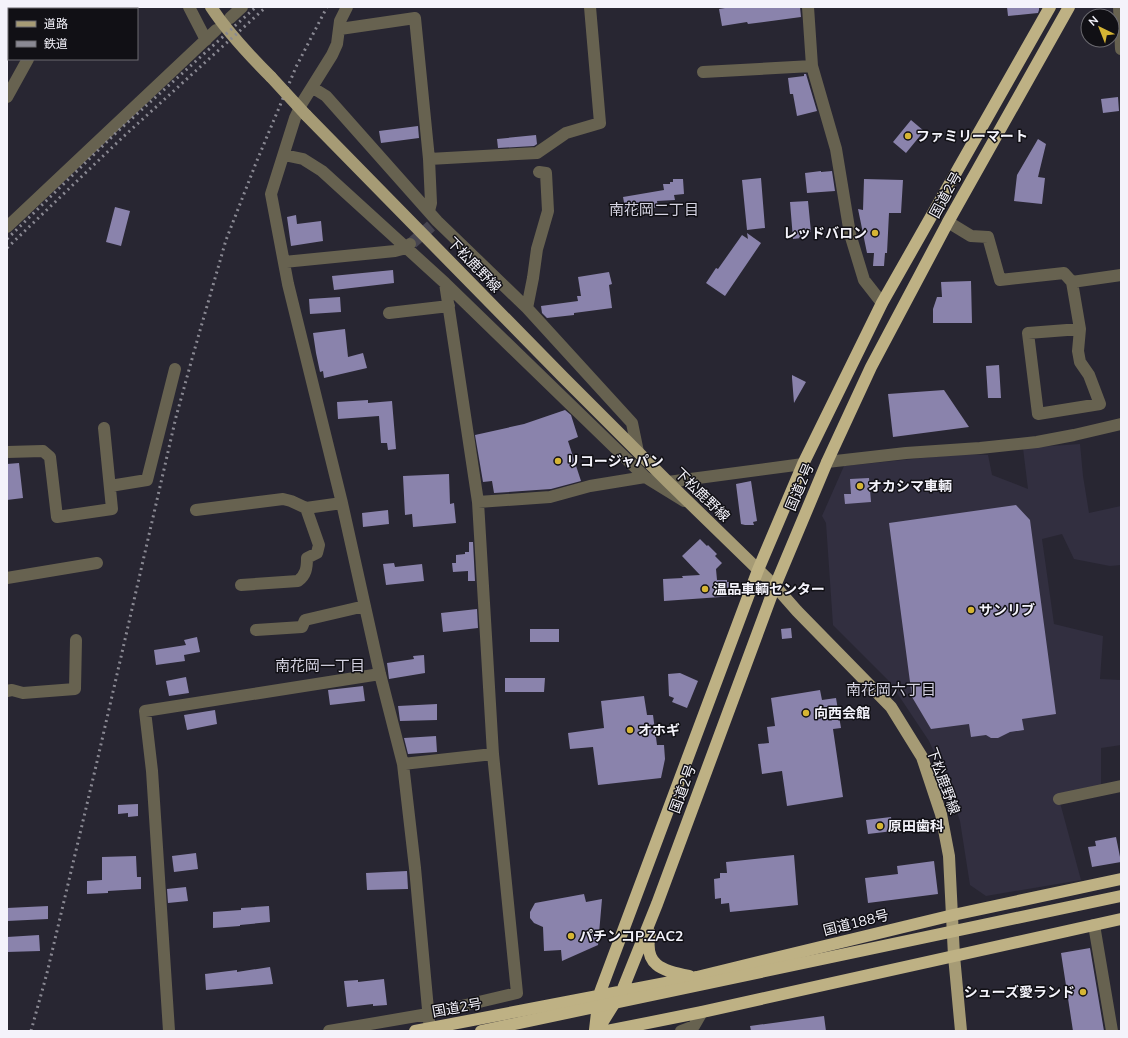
<svg xmlns="http://www.w3.org/2000/svg" width="1128" height="1038" viewBox="0 0 1128 1038" font-family="'Nunito Sans','Noto Sans JP',sans-serif">
<rect width="100%" height="100%" fill="#282632"/>
<path fill="#322f40" d="M1080,444L1083,476L1089,513L1121,506V565L1110,566L1074,559L1062,534L1042,539L1054,624L1103,636L1100,679L1121,680V745L1101,748V788L1059,799L1081,880L986,896L970,885L960,821L944,774L929,741L889,681L833,625L826,523L822,516L844,466L962,454L988,455L992,475L1028,489L1023,448Z"/>
<path fill="#8a83ac" d="M731,7H800L801,17L748,24L747,22L722,26L719,9Z
M1007,7H1039V10L1038,13L1008,16Z
M804,74H806L817,111L797,116L793,94H790L788,78L804,76Z
M1118,97L1119,111L1103,113L1101,99Z
M911,120L924,131L906,153L893,142Z
M418,126L419,138L381,143L379,131Z
M536,135L537,144L534,146L498,148L497,139Z
M1038,139L1046,144L1038,177L1045,178L1042,204L1014,201L1017,175Z
M821,171V172L832,171L835,191L807,193L805,173Z
M761,178L765,228L747,230L742,180Z
M673,179H683L684,194L674,195L675,200L657,201L658,207L626,213L623,197L664,190L663,184H670V182H673Z
M864,179L903,180L901,213H889L887,253H885L884,266H873L874,253H867L858,209L863,210Z
M808,201L811,232L801,233V238L793,239L790,202Z
M115,207L130,211L121,246L106,242Z
M296,215L297,224L321,221L323,241L291,246L287,217Z
M747,233L761,243L725,296L706,283L716,268L718,269L742,235L748,239Z
M393,270L394,283L334,290L332,276Z
M609,272L612,284L609,285L612,308L574,313V315L547,318L542,313L541,306L578,301L577,296H581L578,277Z
M971,281L972,323H933V309L937,297H942L941,282Z
M340,297L341,312L310,314L309,299Z
M345,329L348,357L363,353L367,368L324,378L323,371L320,372L316,353L313,333Z
M999,365L1001,398H988L986,366Z
M792,375L806,382L794,403L792,378Z
M944,390L969,427L893,437L888,394Z
M368,400V403L392,401L396,449L388,450L387,443H381L379,416L338,419L337,402Z
M565,410L571,415L578,437L568,441L581,481L551,489L494,493L492,481L483,482L475,435L524,424Z
M19,463L23,498L7,500V464Z
M449,474L450,504L454,503L456,523L413,527L412,514L405,515L403,476Z
M869,478L871,502L845,504L844,494H851L850,479Z
M751,481L757,521L753,522L754,525H745L741,524L736,484Z
M1016,505L1030,520L1056,714L1022,719L1024,730L1010,732L998,738H991L986,735L971,737L969,724L931,729L912,697L889,523Z
M388,510L389,524L363,527L362,513Z
M700,539L707,546L708,545L717,554L715,556L722,563L716,569L717,580H727V582H736L735,596L664,601L663,579L683,578L682,576L700,575L682,556Z
M469,542H473L475,581H468V571L453,572L452,563H456V555L465,554V552H469Z
M394,563L395,567L422,564L424,581L386,585L383,564Z
M477,609L478,628L443,632L441,613Z
M791,628L792,638L782,639L781,629Z
M530,629H559V642H530Z
M197,637L200,652L184,655L185,661L156,665L154,650L186,645L184,640Z
M424,655L425,673L389,679L387,663L414,659L413,656Z
M680,673L698,681L687,708L672,702L674,698L669,696L668,674Z
M186,677L189,693L169,696L166,681Z
M505,678H545L544,692H505Z
M363,686L365,701L330,705L328,690Z
M820,690L822,700L836,698L841,728L833,729L843,797L787,806L782,771L762,774L758,744L769,743L767,727L775,726L771,698Z
M644,696L647,715H653L657,745H664L665,759L661,778L598,785L593,747L570,749L568,733L604,728L601,701Z
M437,704V720L400,721L398,706Z
M215,710L217,724L187,730L184,715Z
M436,736L437,752L408,754L404,738Z
M138,804V816L128,817V813L118,814V805Z
M891,817L893,831L868,834L866,820Z
M1116,837L1121,862L1092,867L1088,847L1096,846L1095,841Z
M196,853L198,869L174,872L172,856Z
M794,855L798,905L730,912L729,903L721,904V898L715,899L714,879L720,878V873H727L726,862Z
M136,856L137,877H141V889L108,891V893L87,894V881L102,880V857Z
M934,861L938,894L868,903L865,878L898,874L897,866Z
M407,871L408,889L367,890L366,873Z
M186,887L188,901L168,903L167,889Z
M584,894L586,902L602,899L598,945L562,961L561,950L544,951L543,927L534,923L530,918V912L535,903Z
M48,906V919L7,921V908Z
M269,906L270,922L240,925V926L213,928V912L241,910V908Z
M39,935L40,951L7,952V937Z
M1090,948L1104,1031H1073L1061,953Z
M270,967L273,984L206,990L205,974L237,970V972Z
M384,979L387,1005L373,1006V1004L347,1007L344,981L358,980V982Z
M824,1016L826,1031H751L750,1026Z"/>
<g fill="none" stroke-linecap="round" stroke-linejoin="round">
<path stroke="#474550" stroke-width="12" stroke-dasharray="12 6" stroke-linecap="butt" d="M412,243L431,226"/>
<path stroke="#676250" stroke-width="12" d="M189,7L206,40
M347,7L340,21L337,44L332,55L302,103L295,118L271,194L288,284L342,503L380,674L403,764L415,868L430,1031
M808,7L812,66L836,149L850,234L864,280L882,303
M1119,7L1121,49
M56,9L57,7
M230,18L242,7
M340,29L415,18L429,159L431,203L429,211
M703,72L812,66
M313,88L326,96L437,221L527,308L632,423L638,452
M7,97L28,59
M284,155L303,159L322,171L445,283L645,477L684,501
M429,159L537,153L566,133L600,123L590,7
M948,222L971,236L988,237L1000,280L1064,273L1072,282L1121,275
M7,227L216,30
M284,262L395,251L406,248L410,244
M1072,282L1080,329L1078,351L1080,362L1089,375L1100,404L1038,414L1028,333L1080,329
M527,308L533,278L537,249L548,211L546,173L539,172
M389,313L449,306
M7,452L43,451L50,457L57,517L112,509L104,428
M827,462L906,453L980,448L1037,442L1074,435L1121,424
M668,482L803,464
M110,486L147,480L175,369
M478,502L550,497L590,486L645,477
M306,508L342,503
M196,510L283,499L291,501L306,508L319,545L317,553L307,558C307,568 306,575 298,581L241,585
M7,578L97,563
M256,630L302,627L305,620L365,606
M7,691L12,690L23,693L75,689L76,640
M403,764L493,754
M1059,799L1121,786
M1094,925L1112,1031
M169,1031L152,771L145,711L380,674
M329,1031L428,1014L517,993L493,754L478,502L445,283
M681,1031L694,1026L702,1012"/>
<path stroke="#a69b75" stroke-width="12" d="M211,7C228,33 249,55 271,77
M306,115L563,377L668,482L775,586L797,611L891,707L922,757L941,814L949,856L954,956L961,1031"/>
<path stroke="#beb184" stroke-width="12" d="M650,933C643,965 662,971 689,976
M595,1030L599,995L758,570L803,464L882,303L1050,7
M415,1031L697,977L953,915L1121,879
M597,1031L622,991L657,904L775,586L827,462L871,367L948,222L1069,7
M607,1031L702,1012L1121,919"/>
<path stroke="#8a8993" stroke-width="3" stroke-dasharray="2 4" stroke-linecap="butt" d="M7,239L117,132L256,7
M7,248L123,137L266,7
M31,1031L47,973L96,766L176,417L195,348L226,240L256,163L296,67L327,7"/>
<path stroke="#a69b75" stroke-width="12" d="M271,77L306,115"/>
<path stroke="#beb184" stroke-width="12" d="M481,1031L1121,896"/>
</g>
<g fill="#d6b534" stroke="#111015" stroke-width="1.5">
<circle cx="908" cy="136" r="4"/>
<circle cx="875" cy="233" r="4"/>
<circle cx="558" cy="461" r="4"/>
<circle cx="860" cy="486" r="4"/>
<circle cx="705" cy="589" r="4"/>
<circle cx="971" cy="610" r="4"/>
<circle cx="806" cy="713" r="4"/>
<circle cx="630" cy="730" r="4"/>
<circle cx="880" cy="826" r="4"/>
<circle cx="571" cy="936" r="4"/>
<circle cx="1083" cy="992" r="4"/>
</g>
<g text-anchor="middle" dominant-baseline="central" stroke-width="3" stroke-linejoin="round" paint-order="stroke">
<g font-size="14" font-weight="bold" fill="#f4f3fb" stroke="#111015" text-anchor="start">
<text x="916" y="136">ファミリーマート</text>
<text x="867" y="233" text-anchor="end">レッドバロン</text>
<text x="566" y="461">リコージャパン</text>
<text x="868" y="486">オカシマ車輌</text>
<text x="713" y="589">温品車輌センター</text>
<text x="979" y="610">サンリブ</text>
<text x="814" y="713">向西会館</text>
<text x="638" y="730">オホギ</text>
<text x="888" y="826">原田歯科</text>
<text x="579" y="936">パチンコP.ZAC2</text>
<text x="1075" y="992" text-anchor="end">シューズ愛ランド</text>
</g>
<g font-size="14" fill="#f4f3fb" stroke="#111015">
<text transform="translate(946 195) rotate(-61)">国道2号</text>
<text transform="translate(474 265) rotate(46)">下松鹿野線</text>
<text transform="translate(800 487) rotate(-67)">国道2号</text>
<text transform="translate(702 495) rotate(44)">下松鹿野線</text>
<text transform="translate(943 781) rotate(70)">下松鹿野線</text>
<text transform="translate(683 789) rotate(-70)">国道2号</text>
<text transform="translate(856 923) rotate(-14)">国道188号</text>
<text transform="translate(457 1008) rotate(-10)">国道2号</text>
</g>
<g font-size="15" fill="#d6d4e3" stroke="#111015">
<text x="654" y="210">南花岡二丁目</text>
<text x="320" y="666">南花岡一丁目</text>
<text x="891" y="690">南花岡六丁目</text>
</g>
</g>
<rect width="1128" height="1038" fill="none" stroke="#f4f3fb" stroke-width="16"/>
<rect x="8" y="8" width="130" height="52" fill="#111015" stroke="#6c6b71"/>
<rect x="16" y="21" width="20" height="6" fill="#a69b75" stroke="#6c6b71"/>
<text x="44" y="28" font-size="12" fill="#f4f3fb">道路</text>
<rect x="16" y="41" width="20" height="6" fill="#8a8993" stroke="#6c6b71"/>
<text x="44" y="48" font-size="12" fill="#f4f3fb">鉄道</text>
<g transform="translate(1100 28) rotate(317)"><circle r="19" fill="#111015" stroke="#6c6b71"/>
<path d="M0-3L7 15L0 10L-7 15Z" fill="#d6b534"/>
<text y="-6" font-size="11" font-weight="bold" text-anchor="middle" fill="#f4f3fb">N</text>
</g>
</svg>
